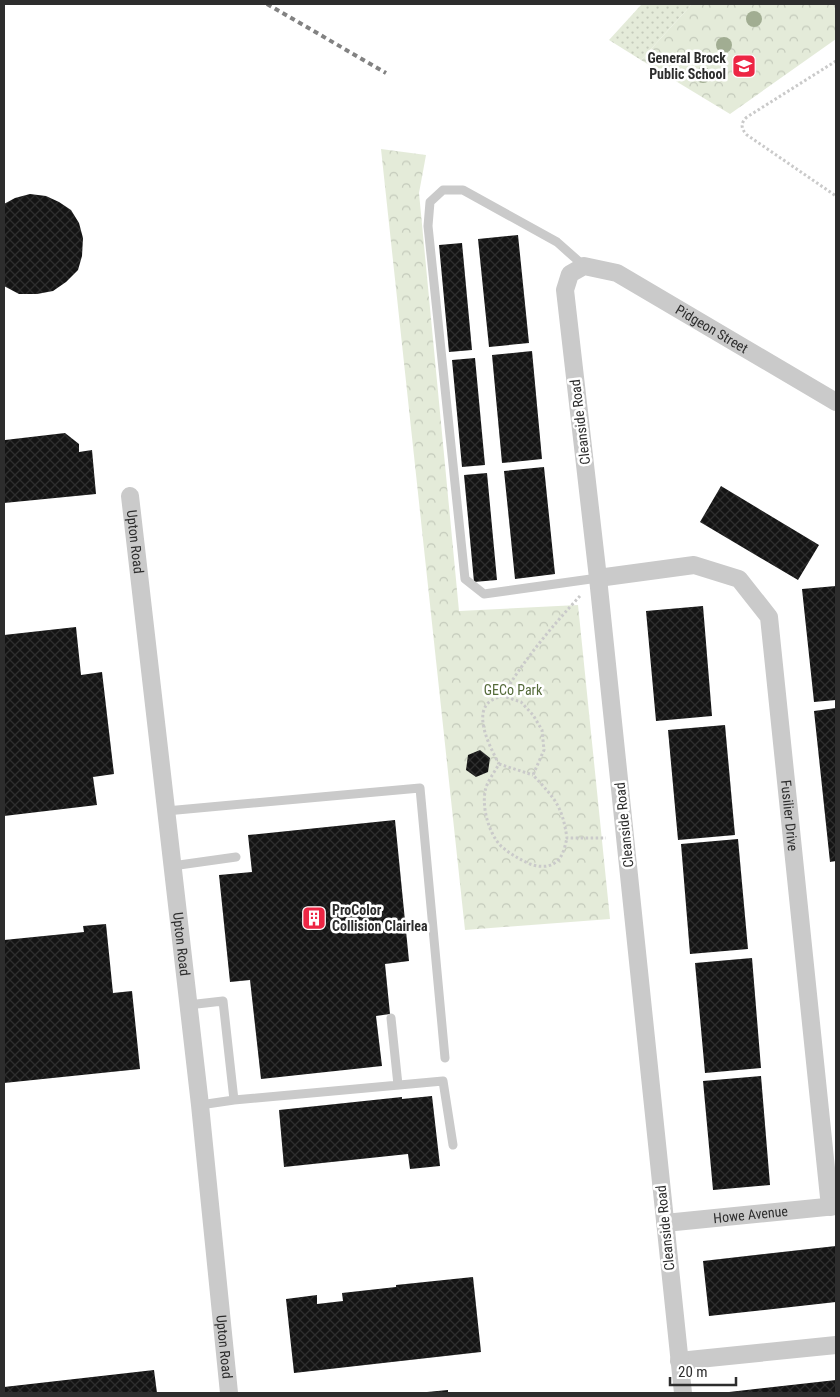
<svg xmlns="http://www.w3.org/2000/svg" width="840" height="1397" viewBox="0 0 840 1397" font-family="'Roboto Condensed',sans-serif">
<defs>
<pattern id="grass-dots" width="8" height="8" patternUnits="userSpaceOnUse" patternTransform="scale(1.25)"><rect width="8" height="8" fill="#e4ebd9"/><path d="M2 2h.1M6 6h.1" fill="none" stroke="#c4cabb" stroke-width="1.8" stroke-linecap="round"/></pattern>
<pattern id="park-crowns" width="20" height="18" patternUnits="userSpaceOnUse" patternTransform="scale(1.25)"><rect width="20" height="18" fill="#e4ebd9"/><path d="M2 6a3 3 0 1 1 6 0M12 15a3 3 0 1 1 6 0" fill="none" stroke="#c4cabb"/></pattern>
<pattern id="building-cross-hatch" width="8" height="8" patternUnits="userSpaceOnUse" patternTransform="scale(1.25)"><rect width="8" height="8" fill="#141414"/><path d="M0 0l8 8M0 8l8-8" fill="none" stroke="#2e2e2e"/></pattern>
</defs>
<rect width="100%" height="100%" fill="#fff"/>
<path fill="url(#grass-dots)" d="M639,4H692L641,60L609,40L641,5Z"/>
<path fill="url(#park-crowns)" d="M692,4H836V39L730,114L641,60Z
M381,149L426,155L419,193L459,611L578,605L610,919L465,930Z"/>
<path fill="url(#building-cross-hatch)" d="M30,194L46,196L59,202L71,210L79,223L83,238L82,256L78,270L66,282L53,291L37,294H19L4,286V204L15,198Z
M518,235L529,343L489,347L478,239Z
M462,243L472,350L449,352L439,245Z
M532,351L542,459L502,463L492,355Z
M475,358L485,465L462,467L452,360Z
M65,433L79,444V452L92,450L96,494L4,503L5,440Z
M544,467L555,574L515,579L504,471Z
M487,473L497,580L474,582L464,475Z
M721,486L819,545L798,580L700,522Z
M836,586V700L814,702L802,589Z
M703,606L712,716L656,721L646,611Z
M76,627L81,675L102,672L114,774L93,777L97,805L4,816V635Z
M836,708V861L830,862L814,711Z
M725,725L735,835L678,840L668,730Z
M480,750L490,758L488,772L476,777L466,770L468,755Z
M395,820L409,961L385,964L390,1014L376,1016L382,1066L261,1079L250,980L230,982L219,875L252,872L248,835Z
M738,839L748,949L690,954L681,844Z
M106,924L113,993L132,991L140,1069L4,1083V940L84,932L83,926Z
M752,958L761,1068L705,1073L695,963Z
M761,1076L770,1185L713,1190L703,1081Z
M432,1096L440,1166L410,1169L408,1154L284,1167L279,1110L402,1097V1099Z
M836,1246V1302L709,1316L703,1261Z
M473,1277L481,1352L294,1373L286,1299L317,1295V1304L343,1301L342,1293L396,1287V1285Z
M154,1370L157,1393H4V1387Z
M836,1380V1393H729V1392Z
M448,1390V1393H428L427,1392Z"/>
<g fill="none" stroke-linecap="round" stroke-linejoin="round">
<path stroke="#cacaca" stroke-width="3" stroke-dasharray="2.5 2.5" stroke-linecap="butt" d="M836,61L747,117C740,123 741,129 747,135L836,196
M580,596C554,624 521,663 503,696L521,702L533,715L542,730L544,750L533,775C555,799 562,805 567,838H606
M503,696C499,697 495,698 492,700C471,712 491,749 499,764C494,773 486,783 485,792C482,808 489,834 501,846C510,854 519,859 530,864C538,867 549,868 556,862C563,857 565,846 567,838
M499,764L533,775"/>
<path stroke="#cacaca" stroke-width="9" d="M584,266L557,242L463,190H443L430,202L428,226L465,579L484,594L598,578
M166,811L420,788L445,1058
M172,866L236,857
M188,1005L223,1001L234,1100L200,1105
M391,1018L398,1085
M234,1100L443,1081L453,1145"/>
<g stroke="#cacaca" stroke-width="18">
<path id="s1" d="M130,496L200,1105L229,1393"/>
<path id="s2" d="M598,578L694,565L739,579L769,617L830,1207"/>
<path id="s3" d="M665,1223L836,1206"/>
<path d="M679,1361L836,1345"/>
<path id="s4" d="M683,1393L598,578L565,290L570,274L584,266L617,273L836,402"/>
</g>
<path stroke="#828282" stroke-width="4" stroke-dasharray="5 4" stroke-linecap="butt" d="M267,4L386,73"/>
</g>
<g fill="#a1ad92">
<circle cx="754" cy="19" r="8"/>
<circle cx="724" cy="45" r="8"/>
<circle cx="703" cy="75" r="8"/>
</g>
<defs>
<g id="school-square" transform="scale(1.25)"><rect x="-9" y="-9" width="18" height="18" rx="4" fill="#ed2644" stroke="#fff"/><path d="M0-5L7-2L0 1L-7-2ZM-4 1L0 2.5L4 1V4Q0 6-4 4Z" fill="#fff"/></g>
<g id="building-square" transform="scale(1.25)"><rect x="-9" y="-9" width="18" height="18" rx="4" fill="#ed2644" stroke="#fff"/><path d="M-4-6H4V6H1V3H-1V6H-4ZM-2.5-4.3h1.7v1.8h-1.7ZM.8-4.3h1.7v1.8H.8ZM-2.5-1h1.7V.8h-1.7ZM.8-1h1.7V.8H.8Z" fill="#fff"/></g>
</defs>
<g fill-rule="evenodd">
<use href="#school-square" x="744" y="66"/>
<use href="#building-square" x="314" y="918"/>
</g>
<g text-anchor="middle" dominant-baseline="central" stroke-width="5" stroke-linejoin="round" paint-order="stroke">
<g font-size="14" font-weight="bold" fill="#2d2d2d" stroke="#fff" text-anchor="end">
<text x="726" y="58">General Brock<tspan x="726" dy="16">Public School</tspan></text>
<text x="332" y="910" text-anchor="start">ProColor<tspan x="332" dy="16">Collision Clairlea</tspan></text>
</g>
<g font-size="14" fill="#2d2d2d" stroke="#fff">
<text stroke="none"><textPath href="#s4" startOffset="1286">Pidgeon Street</textPath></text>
<text transform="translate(580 422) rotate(-97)">Cleanside Road</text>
<text stroke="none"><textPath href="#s1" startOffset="46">Upton Road</textPath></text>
<text stroke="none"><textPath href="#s2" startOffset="392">Fusilier Drive</textPath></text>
<text transform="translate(624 825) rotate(-96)">Cleanside Road</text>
<text stroke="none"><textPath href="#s1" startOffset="451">Upton Road</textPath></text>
<text stroke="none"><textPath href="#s3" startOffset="86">Howe Avenue</textPath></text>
<text transform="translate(665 1228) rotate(-96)">Cleanside Road</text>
<text stroke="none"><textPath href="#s1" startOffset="856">Upton Road</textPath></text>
</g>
<g font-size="14" fill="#546a39" stroke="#fff">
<text x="513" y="690">GECo Park</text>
</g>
</g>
<rect width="840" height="1397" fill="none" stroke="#2d2d2d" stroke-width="10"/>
<path d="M670 1377v8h66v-8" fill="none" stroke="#2d2d2d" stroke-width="2.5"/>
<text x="678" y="1377" font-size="15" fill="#2d2d2d" stroke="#ffffff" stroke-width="4" paint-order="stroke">20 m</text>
</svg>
